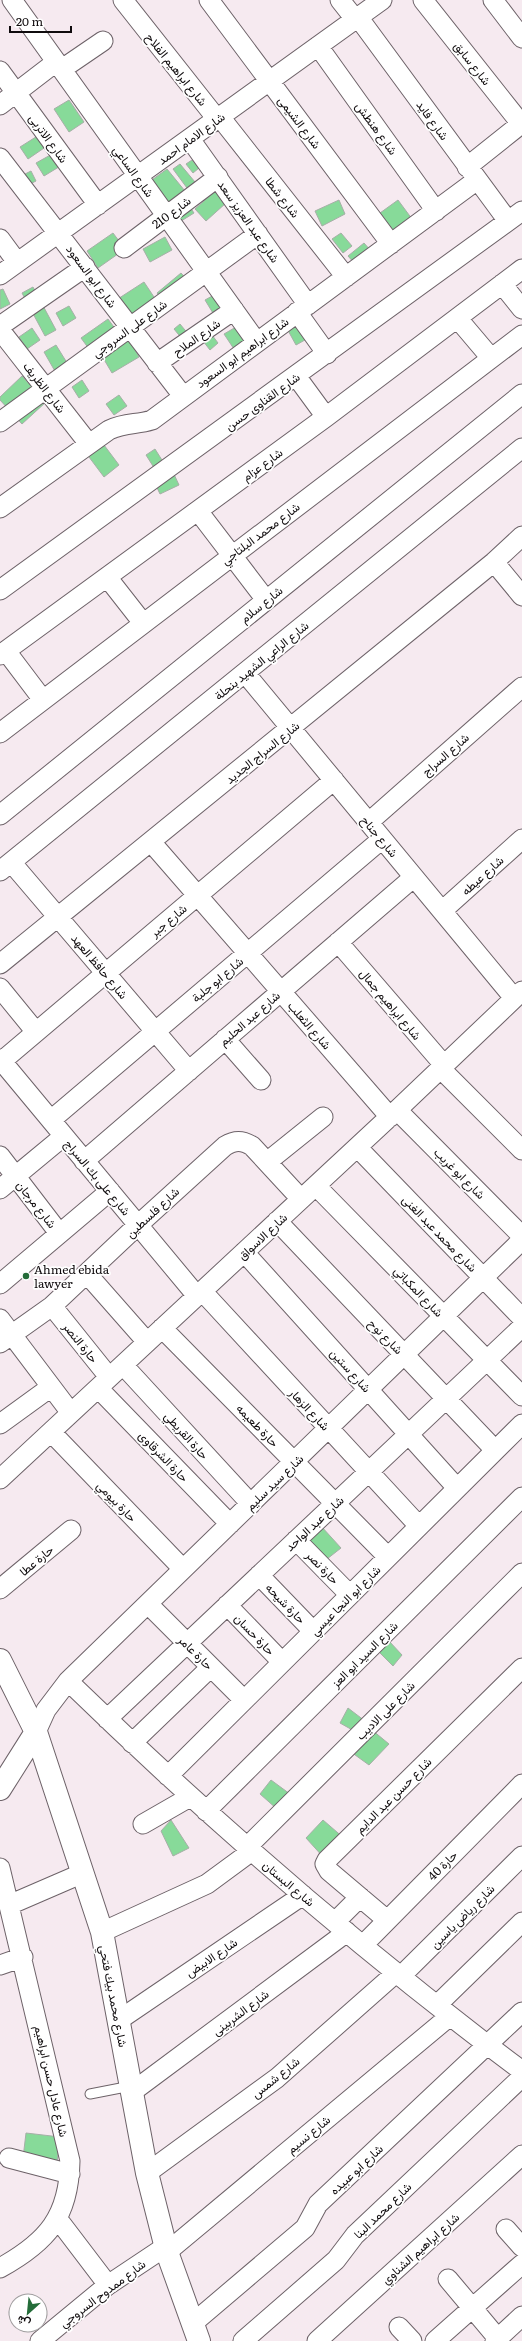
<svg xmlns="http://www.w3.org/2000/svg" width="522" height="2341" viewBox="0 0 522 2341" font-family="Literata,Vazirmatn,serif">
<rect width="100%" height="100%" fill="#f6eaf0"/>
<path fill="#87da99" stroke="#a6afa7" d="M69,100L84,122L69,132L54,109Z
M39,135L47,146L28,159L20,147Z
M54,153L62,165L44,176L36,163Z
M192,160L199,168L193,173L186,164Z
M180,164L195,182L187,188L173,169Z
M167,169L185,191L167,205L149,182Z
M31,171L36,181L22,188L17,178Z
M215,191L226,203L206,221L195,209Z
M339,200L345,214L322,226L315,211Z
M398,200L415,223L397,236L380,213Z
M190,207L194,213L178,223L174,217Z
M113,233L125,249L98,268L87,251Z
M341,233L352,246L343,253L332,239Z
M165,237L172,250L150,262L143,249Z
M364,243L371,251L355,264L348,256Z
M181,273L189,282L164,302L157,293Z
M144,282L156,300L122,321L110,304Z
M33,287L56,330L45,336L22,293Z
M3,289L10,304L0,309V290Z
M214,295L228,317L219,323L205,300Z
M69,306L76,318L63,326L56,313Z
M301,316L312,336L296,345L285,325Z
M108,319L119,334L92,353L81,338Z
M180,324L189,335L183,340L174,329Z
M236,327L251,351L240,358L224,334Z
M32,328L40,340L27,349L19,337Z
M127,335L139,357L112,373L99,351Z
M212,335L218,343L210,350L203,341Z
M56,345L69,366L56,373L44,352Z
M22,376L46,402L22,424L0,400V397Z
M82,380L89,391L79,398L72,387Z
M119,395L127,406L114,415L106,404Z
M101,441L119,465L104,477L86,453Z
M155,449L167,468L158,474L146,455Z
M172,470L179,485L160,494L153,479Z
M321,1526L341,1548L327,1559L307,1538Z
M389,1641L402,1655L393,1666L379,1652Z
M348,1708L365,1721L356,1732L340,1723Z
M372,1730L389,1744L369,1765L351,1752Z
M271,1780L290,1794L277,1809L260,1794Z
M171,1820L189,1848L173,1856L161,1831Z
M323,1820L345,1839L325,1859L306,1838Z
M26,2133L60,2137L57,2162L23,2158Z"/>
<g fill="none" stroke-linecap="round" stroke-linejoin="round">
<g stroke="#6d6268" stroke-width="11">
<path id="service" d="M90,2094L131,2086"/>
</g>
<g stroke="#6d6268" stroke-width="21">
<path id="minor" d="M12,0L256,341
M123,0L217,119
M209,0L391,244
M340,0L355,19
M423,0L522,125
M493,0L522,38
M358,17L508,221
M318,46L436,211
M62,69L103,41
M0,71L98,205
M0,105L56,62
M220,117L346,277
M190,139L308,305
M0,158L183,396
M467,167L521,124
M0,239L17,262
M124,248L218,177
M0,275L382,0
M502,284L522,309
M297,312L327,354
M458,319L491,358
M0,326L85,267
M0,330L89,444
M157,363L234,310
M296,376L326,417
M0,422L258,234
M0,508L109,430C126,422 136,425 152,420L477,180
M198,511L266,600
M494,562L522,596
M107,577L143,623
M0,590L522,211
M6,651L43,700
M0,655L326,417L522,269
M245,673L514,998
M0,733L522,335
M0,815L522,394
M369,822L522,687
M151,842L390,1117
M11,862L189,1071
M0,871L522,448
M442,911L522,839
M338,942L444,1065
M0,964L494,562L522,536
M0,988L36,1032
M225,1039L261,1080
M0,1059L197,1296
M2,1061L334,780
M441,1069L522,1150
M397,1110L522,1236
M51,1120L382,839
M357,1147L522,1318
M0,1156L59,1233
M84,1161L414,877
M267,1162L323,1117
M316,1186L522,1396
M0,1189L64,1136
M277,1221L495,1450
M244,1252L457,1488
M88,1275L147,1342
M0,1284L110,1191
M202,1291L419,1526
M52,1306L109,1377
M0,1319L71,1413
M162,1328L388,1557
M0,1343L52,1306L138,1225L225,1146C235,1140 242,1140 252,1146L301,1199
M123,1365L251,1504
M98,1388L230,1524
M0,1424L51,1387
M51,1432L183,1569
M0,1479L397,1110L522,991
M296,1540L350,1595
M259,1575L313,1631
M0,1589L71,1530
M148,1604L244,1700
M227,1605L282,1662
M68,1681C211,1820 362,1951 522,2071
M107,1719L522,1327
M36,1732L46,1710L68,1681L522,1240
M132,1743L211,1667
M168,1776L522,1424
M206,1811L522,1497
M143,1824L190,1797
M247,1847L522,1573
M0,1868L70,2161C69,2217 47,2242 0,2268
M9,1905L83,1873
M387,1920L329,1871L325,1864L327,1860L522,1668
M335,1922L360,1897
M102,1932L207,1884L252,1851
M363,1945L522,1784
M0,1965L23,1957
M401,1976L522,1856
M437,2005L522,1922
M119,2020L303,1895
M132,2092L347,1932
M9,2158L70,2174
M147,2173L277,2078L397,1972
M57,2218L108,2285
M506,2229L522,2247
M167,2252L450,2016
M448,2279L500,2341
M192,2324L305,2228L318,2204L522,2012
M399,2327L412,2341
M40,2341L108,2285L165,2247
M243,2341L336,2260L355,2235L522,2077
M317,2341L522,2155
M435,2341L522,2264
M495,2341L522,2316"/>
</g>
<g stroke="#6d6268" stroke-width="24">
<path id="tertiary" d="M0,1660L36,1732L102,1932L147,2173L167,2252L199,2341
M0,1789L36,1732"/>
</g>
<use href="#service" stroke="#fff" stroke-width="9"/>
<use href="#minor" stroke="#fff" stroke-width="19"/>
<use href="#tertiary" stroke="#fff" stroke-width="22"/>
</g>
<circle fill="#246c39" stroke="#fff" stroke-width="1.5" cx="26" cy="1276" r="4"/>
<g text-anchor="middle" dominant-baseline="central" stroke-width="3.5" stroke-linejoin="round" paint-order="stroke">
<g font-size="12" fill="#0f0b0d" stroke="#fff">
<text transform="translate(473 63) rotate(52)">شارع سابق</text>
<text transform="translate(177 69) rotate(51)">شارع ابراهيم الفلاح</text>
<text transform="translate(433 120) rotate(54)">شارع فايد</text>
<text transform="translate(300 122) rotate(53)">شارع الشيمى</text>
<text transform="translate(377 128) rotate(54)">شارع هنطش</text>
<text transform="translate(49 138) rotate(54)">شارع الاتربى</text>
<text transform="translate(191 138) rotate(-36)">شارع الامام احمد</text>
<text transform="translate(134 171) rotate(54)">شارع الساعي</text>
<text transform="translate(283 197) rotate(52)">شارع شطا</text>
<text transform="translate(171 212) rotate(-37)">شارع 210</text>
<text transform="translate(249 221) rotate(55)">شارع عبد العزيز سعد</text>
<text transform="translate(92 276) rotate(53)">شارع ابو السعود</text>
<text transform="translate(129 328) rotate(-36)">شارع على السروجي</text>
<text transform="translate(196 337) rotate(-35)">شارع الملاح</text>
<text transform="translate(242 352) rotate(-36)">شارع ابراهيم ابو السعود</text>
<text transform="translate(45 387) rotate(52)">شارع الظريف</text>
<text transform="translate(262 401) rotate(-36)">شارع القناوى حسن</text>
<text transform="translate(262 464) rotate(-36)">شارع عزام</text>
<text transform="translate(260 533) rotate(-37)">شارع محمد البلتاجي</text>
<text transform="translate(261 604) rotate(-39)">شارع سلام</text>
<text transform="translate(261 660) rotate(-39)">شارع الراعي الشهيد بنحلة</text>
<text transform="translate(262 752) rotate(-39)">شارع السراج الجديد</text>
<text transform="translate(445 754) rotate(-41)">شارع السراج</text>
<text transform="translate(380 836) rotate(50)">شارع جناح</text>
<text transform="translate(482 875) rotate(-42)">شارع عيطه</text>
<text transform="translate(168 920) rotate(-40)">شارع جبر</text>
<text transform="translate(100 966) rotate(50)">شارع حافظ العهد</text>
<text transform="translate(217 979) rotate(-40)">شارع ابو جلبة</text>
<text transform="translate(391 1004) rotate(50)">شارع ابراهيم جمال</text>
<text transform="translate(249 1018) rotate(-41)">شارع عبد الحليم</text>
<text transform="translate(310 1025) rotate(49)">شارع الثعلب</text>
<text transform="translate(460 1173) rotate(45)">شارع ابو غريب</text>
<text transform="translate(98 1177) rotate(50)">شارع على بك السراج</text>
<text transform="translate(37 1204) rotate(52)">شارع مرجان</text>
<text transform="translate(152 1212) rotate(-43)">شارع فلسطين</text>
<text transform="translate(440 1233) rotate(46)">شارع محمد عبد الغنى</text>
<text transform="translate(262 1236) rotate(-43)">شارع الاسواق</text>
<text transform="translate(419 1291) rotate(46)">شارع المكباتي</text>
<text transform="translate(386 1336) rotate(46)">شارع نوح</text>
<text transform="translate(81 1342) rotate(51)">حارة النصر</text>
<text transform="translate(351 1370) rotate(48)">شارع ستين</text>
<text transform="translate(310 1409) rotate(47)">شارع الزهار</text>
<text transform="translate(258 1425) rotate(46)">حارة طعيمه</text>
<text transform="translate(187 1435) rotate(48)">حارة القريطي</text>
<text transform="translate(164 1456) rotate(46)">حارة الشرقاوى</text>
<text transform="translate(274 1482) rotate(-44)">شارع سيد سليم</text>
<text transform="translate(117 1501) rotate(46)">حارة بيومي</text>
<text transform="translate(314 1523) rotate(-43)">شارع عبد الواحد</text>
<text transform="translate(36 1560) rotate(-40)">حارة عطا</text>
<text transform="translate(323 1567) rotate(46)">حارة نصر</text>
<text transform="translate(345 1600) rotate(-45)">شارع ابو النجا عيسي</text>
<text transform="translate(286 1603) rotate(46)">حارة شيحه</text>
<text transform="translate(255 1634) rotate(46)">حارة حسان</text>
<text transform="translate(196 1652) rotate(45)">حارة عامر</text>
<text transform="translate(364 1654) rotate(-45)">شارع السيد ابو العز</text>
<text transform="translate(385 1710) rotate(-45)">شارع على الاديب</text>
<text transform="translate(393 1795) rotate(-45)">شارع حسن عبد الدايم</text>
<text transform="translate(442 1865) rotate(-45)">حارة 40</text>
<text transform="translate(289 1883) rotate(40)">شارع البستان</text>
<text transform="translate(462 1916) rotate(-45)">شارع رياض ياسين</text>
<text transform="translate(211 1957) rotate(-34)">شارع الابيض</text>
<text transform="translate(114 1996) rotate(79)">شارع محمد بيك فتحي</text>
<text transform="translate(240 2012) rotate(-37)">شارع الشربينى</text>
<text transform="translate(275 2077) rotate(-39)">شارع شمس</text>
<text transform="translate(52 2081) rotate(77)">شارع عادل حسن ابراهيم</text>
<text transform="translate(308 2134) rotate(-40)">شارع نسيم</text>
<text transform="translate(356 2169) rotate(-43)">شارع ابو عبيده</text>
<text transform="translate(382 2210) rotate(-44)">شارع محمد البنا</text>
<text transform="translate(420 2248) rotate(-42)">شارع ابراهيم الشناوي</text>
<text transform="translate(102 2293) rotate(-37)">شارع ممدوح السروجي</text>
</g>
<g font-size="12" fill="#0f0b0d" stroke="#fff" text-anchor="start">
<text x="34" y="1269">Ahmed ebida<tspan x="34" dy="14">lawyer</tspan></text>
</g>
</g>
<g transform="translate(28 2313) rotate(207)"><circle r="19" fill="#ffffff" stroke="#9f9d9e"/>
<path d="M0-3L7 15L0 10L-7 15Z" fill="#246c39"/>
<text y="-6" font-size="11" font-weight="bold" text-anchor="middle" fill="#0f0b0d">ش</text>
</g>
<path d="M10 26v6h61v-6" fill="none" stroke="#0f0b0d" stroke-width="2"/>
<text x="16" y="26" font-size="12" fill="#0f0b0d" stroke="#ffffff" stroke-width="3" paint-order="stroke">20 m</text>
</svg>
